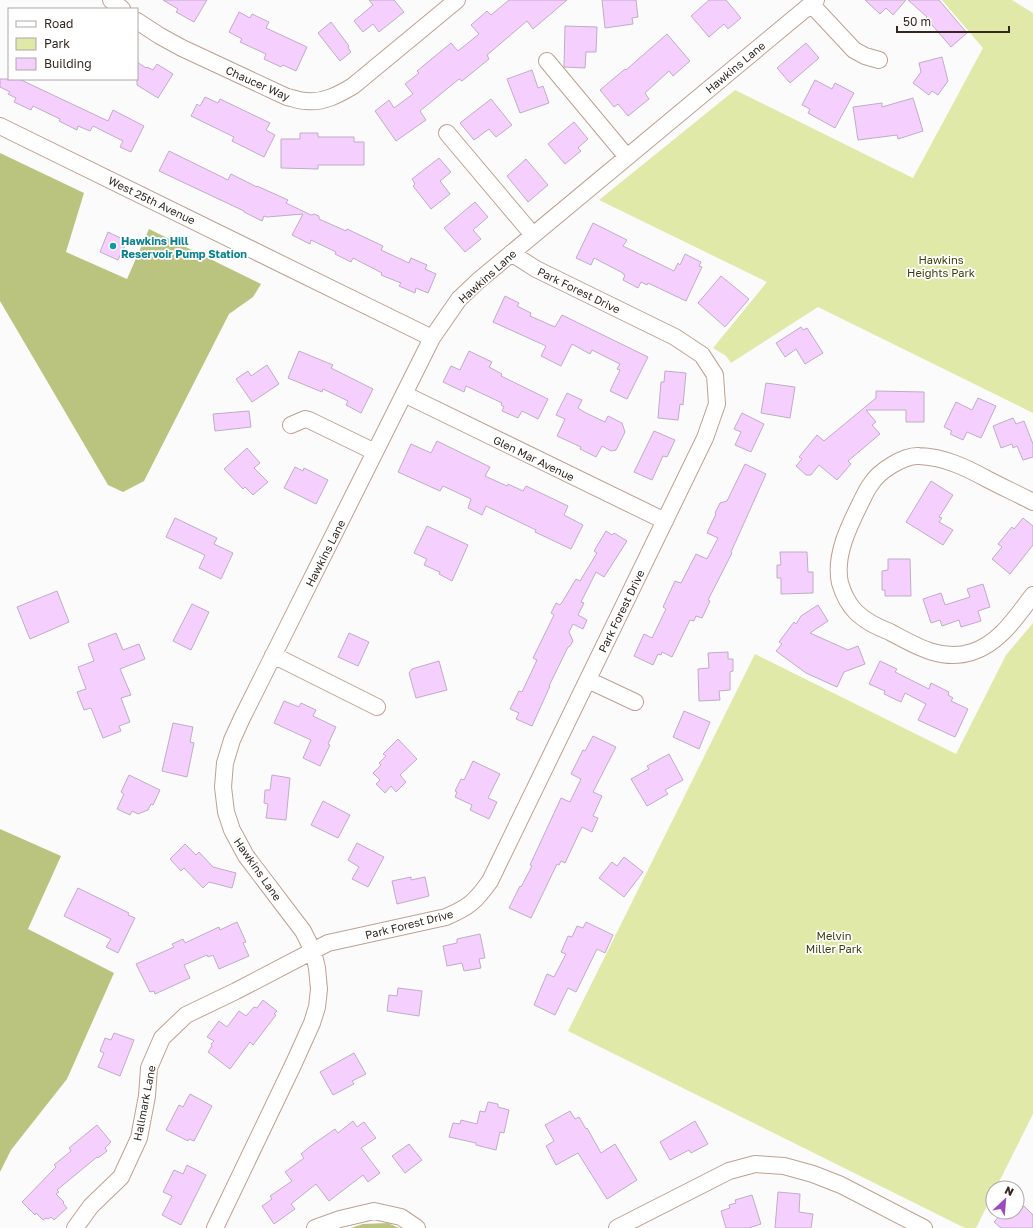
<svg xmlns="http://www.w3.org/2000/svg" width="1033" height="1228" viewBox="0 0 1033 1228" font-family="'Golos Text',sans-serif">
<rect width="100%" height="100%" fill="#fbfbfb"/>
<path fill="#e0e9a8" d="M942,0H1012L1033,13V413L818,307L731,363L726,356L713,348L767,282L599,200L735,90L913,178L983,48Z
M1033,623V1114L996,1188H993V1194L976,1228H965L568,1031L755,654L956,754L1006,655Z"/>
<path fill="#bbc47e" d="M0,153L84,193L66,252L127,279L149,229L261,284L253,297L229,314L144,481L123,492L108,485L0,301Z
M0,829L61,856L28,929L114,973L67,1079L11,1150L0,1172Z
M388,1223L399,1228H351L363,1224Z"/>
<path fill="#f5d0ff" stroke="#c0acc6" d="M163,0H207L194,22L176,12L178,9Z
M369,0H394L404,12L379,32L373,24L363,32L354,21L373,5Z
M509,0H567L533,29L527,21L487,55L489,59L462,81L459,79L420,111L426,120L396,141L375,111L389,100L394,108L413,94L405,84L419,73L417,71L451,43L458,51L479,34L471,25L487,11L491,15Z
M602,0H636L638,17L632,18L633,24L605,28Z
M709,0H726L741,18L728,29L724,24L709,37L691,16Z
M865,0H906L893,15L886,8L880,14Z
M908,0H939L967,33L951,47L926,18L927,17Z
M239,12L250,18L252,14L269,22L266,28L307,47L296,71L283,65L281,67L264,59L266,54L240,42L242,39L229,32Z
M331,22L349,46L348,48L351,52L340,61L318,33Z
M565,26L597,27L596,52H586L585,68L564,67V66Z
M667,34L690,61L673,76L669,71L645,93L649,99L628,116L618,104L614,107L600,90L625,69L626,70Z
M806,43L819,58L790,83L777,68Z
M942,57L948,81L938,95L932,91L929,95L913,83L921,72L919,63Z
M137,62L146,68L147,67L153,70L157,64L173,74L158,98L137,85Z
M532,70L538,88L543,86L549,103L520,113L507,79Z
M0,79H19L108,121L113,110L144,126L131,152L120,147L123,141L93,126L90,131L78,126L77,130L59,121L60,119L33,106L31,110L14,102L16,98L8,94L10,92L0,87Z
M815,80L832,89L835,83L854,93L835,128L808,113L810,109L802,105Z
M205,97L218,103L220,99L270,123L266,130L275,135L264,157L232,141L234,137L191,116L197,104L200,106Z
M913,98L923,131L898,139L897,135L858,140L853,107L882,103V107Z
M491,99L512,125L496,137L489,129L474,140L460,123Z
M574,122L588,139L578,148L581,151L565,164L548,144Z
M300,133H318V137H354V142H364V165H318V169L281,168V139H300Z
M169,151L228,180L231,174L257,187V186L288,200L286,203L311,215L314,214L319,216V219L346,231L347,229L383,246L381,250L409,263L411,258L427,265L425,269L436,274L428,293L416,288L415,293L399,286L401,283L381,275L382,273L353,258L351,262L335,254L336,252L311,240L310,244L292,235L303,214L267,217L264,216L262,221L244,212V211L159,171Z
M439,158L451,172L440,181L450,194L431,209L413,186L415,184L412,179Z
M526,159L548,185L528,202L507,176Z
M475,202L488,217L473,230L481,239L465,252L444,228Z
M593,223L627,240L623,246L674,271L678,263L680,265L685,254L701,262L699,266L702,267L686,301L648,283L647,285L641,282L638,288L623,280L625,275L623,274V273L594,258L591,265L576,258Z
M108,232L127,241L118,260L100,252Z
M721,276L749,299L725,327L698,303Z
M505,296L519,303L517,306L531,313L530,316L555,327L562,315L648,357L627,399L610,391L620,370L617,369L620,364L592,350L590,354L572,344L561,366L541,356L546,346L493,322Z
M801,327L803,330L807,328L823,353L805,364L796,349L785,357L776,343Z
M299,351L333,365L331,368L373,389L361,413L346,405L348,401L323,389L322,392L288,378Z
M469,351L492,362L489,367L502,374L501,376L548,399L538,419L522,411L518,418L502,411L504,407L501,405L502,403L466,386L464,392L443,382L451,366L460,370Z
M267,365L279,384L252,402L236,379L248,371L251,376Z
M665,371L686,373L683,405L680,404L678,420L658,418L661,382H664Z
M766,383L795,387L790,418L761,413Z
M876,391L924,392V422H906V410H866L876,422L872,425L880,434L848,461L851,464L837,480L819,465L811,475H806L796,466L802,459L799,457L817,435L824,441L876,398Z
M567,393L582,400L578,408L584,412L605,422L608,416L622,423L625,432L616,450L611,451L602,446L596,457L580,449L581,447L557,436L565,419L556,415Z
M978,398L996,406L981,438L967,432L963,440L950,434L952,431L944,427L956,402L972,410Z
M249,411L251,427L215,431L213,414Z
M742,413L764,424L751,452L735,445L741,432L734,429Z
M1013,418L1016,424L1024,421L1033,444V457L1023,460L1017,446L1013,448L1012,444L1001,448L993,426Z
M654,431L675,440L667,457L663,456L652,480L634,472Z
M437,441L490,467L485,476L507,486L508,484L523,491L526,486L568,506L564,515L583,525L571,549L535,532L536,530L486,506L482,515L468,508L471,499L443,486L440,491L398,472L411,444L431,453Z
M247,448L260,463L254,468L268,482L253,495L245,487L243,489L224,469Z
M745,464L766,474L731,552L732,553L708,600L710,601L702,618L696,616L694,621L690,620L672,657L662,652L661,655L658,654L653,665L634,656L644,634L652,638L666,609L663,607L675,581L681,583L696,554L707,559L718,538L707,533L716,514L715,513L720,503L727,501Z
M295,467L303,471L304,468L328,480L316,504L284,488Z
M931,481L953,495L939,517L942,518L939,522L953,530L943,545L906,522Z
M175,518L217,538L214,544L233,553L221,579L199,568L205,555L166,537Z
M1023,518L1033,526V545L1010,574L992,559L1002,547L998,544L1012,527L1014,529Z
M427,526L468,545L452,581L439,574L440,572L424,565L427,559L414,553Z
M606,531L612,535L614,533L627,541L604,577L596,572L581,602L584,603L578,615L587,620L583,629L573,624L569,632L573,641L570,646L568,647L549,686H550L532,726L516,719L519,713L510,709L519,691L522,692L537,660L533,658L554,615L551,613L556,603L560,605L561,604L576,579L580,581L597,553L594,551Z
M780,552H807L808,572H813V593L781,594V578H777V565H781Z
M888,559H910L911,596H885V590H882V571L888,570Z
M983,584L990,607L978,611L981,621L961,627L959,620L942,626L940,620L931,623L923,599L941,593L945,605L970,597L967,589Z
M57,591L69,622L30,639L17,607Z
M192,604L209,612L191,650L173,641Z
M818,605L828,621L810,633L848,650L858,646L865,664L844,672L837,687L806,673L776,651L782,644L779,642L794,622L796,624L801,616Z
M116,633L123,650L139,644L145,659L120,669L131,695L121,698L130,722L119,726L121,731L103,738L91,708L84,710L77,692L86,689L78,667L94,661L88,644Z
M349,633L369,642L358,666L338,657Z
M728,652V659H733V671L730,672V690L719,691L720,700L699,701L698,669L709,668L708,653Z
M439,661L447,690L416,698L409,673L412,669Z
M880,661L897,669L895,672L929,689L931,683L949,692L948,695L953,698L951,701L968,709L955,737L918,720L926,704L905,693L901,702L884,694L885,691L869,684Z
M284,701L299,707L301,703L316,710L313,716L336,727L328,744L330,745L320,766L303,758L311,740L274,723Z
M684,711L710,722L699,749L673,737Z
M173,723L193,727L190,742L194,743L187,777L162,771Z
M593,736L616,747L593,792L602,796L593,816L598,818L592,832L582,827L565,863L561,861L559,865L557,864L531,918L509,908L520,886L521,887L532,866L530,865L561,798L570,802L581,779L571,774L583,750L585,751Z
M398,739L417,759L400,775L406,782L396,792L391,786L385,793L376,784L380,780L373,773L381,765L379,763L386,756L383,754Z
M669,754L683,780L665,790L668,794L647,806L631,779L649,769L647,766Z
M473,761L500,774L488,798L497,802L489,819L470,810L472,805L455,797L457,792L455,791L461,779L464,780Z
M129,775L160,790L153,805L151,804L148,810L138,814L132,811L130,815L117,809L124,794L121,792Z
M272,775L290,778L286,820L266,818L268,804L264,803L265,790H270Z
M323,801L350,815L338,838L311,825Z
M357,843L384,857L368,887L352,879L359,867L348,860Z
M185,844L196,855L199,852L213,867L236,873L232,888L209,882L203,888L184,868L181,871L170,859Z
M624,857L643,872L624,897L599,878L612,862L617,866Z
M411,877V880L425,877L429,896L397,904L392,881Z
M78,888L129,913L128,915L135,918L118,953L106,947L111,939L64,916Z
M237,922L246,942L243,943L249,956L219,969L213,955L208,957L207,955L184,965L190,978L155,994L154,991L150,992L136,964L174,947L172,944L183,939L185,943L219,927L220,930Z
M586,922L613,935L605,953L597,949L576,992L568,988L555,1015L534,1005L547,974L554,977L566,954L561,952L568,936L572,937L577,926L583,928Z
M480,934L485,958L479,959L481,968L464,971L462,963L447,966L443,946L457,943V939Z
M398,988L422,991L419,1016L387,1011L389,995L397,996Z
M263,1000L277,1011L274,1014L276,1015L253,1045L250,1042L230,1069L208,1052L212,1046L211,1044L214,1041L207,1037L219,1021L227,1027L239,1011L246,1016L254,1007L257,1008Z
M114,1033L134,1040L120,1076L98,1067L104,1053L100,1051L105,1038L111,1040Z
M354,1053L366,1074L352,1081L354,1084L333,1095L320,1072Z
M190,1094L212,1106L194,1141L189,1139L188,1141L166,1130L179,1105L183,1107Z
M488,1102L498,1104V1107L509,1110L504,1133L500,1132L496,1150L476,1145V1143L449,1137L453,1123L460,1124L461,1120L477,1124L480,1111L485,1112Z
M570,1111L575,1119L579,1117L586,1129L587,1128L601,1153L615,1144L637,1180L607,1199L578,1153L556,1165L546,1146L554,1141L545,1125Z
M353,1121L357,1127L364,1122L376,1138L361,1148L380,1173L368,1182L363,1175L329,1201L316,1184L291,1204L295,1209L274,1224L262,1206L272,1199L270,1196L292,1181L285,1172L304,1158L301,1154L312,1145L335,1129L338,1133Z
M695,1121L708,1144L691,1153L689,1150L670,1160L660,1142Z
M97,1125L111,1142L105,1148L107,1151L98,1158L97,1157L57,1190L59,1192L56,1194L64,1202L63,1203L67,1208L54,1220L51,1217L48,1219L46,1218L43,1220L36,1213L35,1215L22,1202L56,1167L54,1165L71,1151L69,1148Z
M409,1144L422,1160L405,1173L392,1156Z
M187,1165L206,1175L181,1225L162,1215L172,1196L163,1192L174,1170L183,1174Z
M778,1192L800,1194L799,1212L813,1214L811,1228H775Z
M752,1195L761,1224L749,1228H726L721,1211L730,1208L729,1205L736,1203L735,1200Z
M1024,1206L1033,1215V1228H1001L994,1222L1003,1212H1018Z"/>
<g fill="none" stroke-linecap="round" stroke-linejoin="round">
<g stroke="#bfa090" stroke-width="18">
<path id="minor" d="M111,0L122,9
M811,4L854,50L865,56L879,60
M137,21L160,36L182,48L287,97C293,98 299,101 306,101C323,103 338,95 353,86L457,0
M547,61L627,157
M0,126L432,338
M447,133L533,235
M404,394L665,521
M291,425L305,419L309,420L375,452
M1033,502C1018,494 1002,487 987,479C965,467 944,457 919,456C904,455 879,471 871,484C867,489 864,496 861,502C849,526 834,556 840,583C843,593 849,605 856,612C866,622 878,627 890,632C916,646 942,662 972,652C1000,643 1016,617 1033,595
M273,655L377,707
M588,680L635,702
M75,1228L91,1206L121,1177L139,1138L147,1096L149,1068L162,1038L186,1015L236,991L328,943L446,917C469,907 475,902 490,881L705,438L717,404L715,375L702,355L675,337L536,269L511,253
M215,1228L294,1063L312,1023L317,1007L319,989L317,968L313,951L303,931L246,856L232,830L226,812L223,787L225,763L232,740L242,718L432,338L459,299L478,281L816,0
M315,1228L340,1219L374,1211L401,1217L417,1228
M617,1228L729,1171L755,1164L784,1166L813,1174L841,1185L924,1228"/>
</g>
<use href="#minor" stroke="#fff" stroke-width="16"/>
</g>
<circle fill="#0f9aa8" stroke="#fff" stroke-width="1.5" cx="113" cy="246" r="4"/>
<g text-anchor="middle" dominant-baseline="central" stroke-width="3.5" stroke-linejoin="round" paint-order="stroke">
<g font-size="11" fill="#332720" stroke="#fff">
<text transform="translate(735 67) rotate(-40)">Hawkins Lane</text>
<text transform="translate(258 83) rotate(24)">Chaucer Way</text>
<text transform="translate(152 200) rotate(26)">West 25th Avenue</text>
<text transform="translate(487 276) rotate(-42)">Hawkins Lane</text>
<text transform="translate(579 290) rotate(26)">Park Forest Drive</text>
<text transform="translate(534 458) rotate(26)">Glen Mar Avenue</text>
<text transform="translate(325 553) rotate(-63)">Hawkins Lane</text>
<text transform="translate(621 611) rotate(-64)">Park Forest Drive</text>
<text transform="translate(258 869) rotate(55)">Hawkins Lane</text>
<text transform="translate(409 924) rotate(-14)">Park Forest Drive</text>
<text transform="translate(144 1103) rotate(-79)">Hallmark Lane</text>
</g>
<g font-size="11" font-weight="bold" fill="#0d838f" stroke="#fff" text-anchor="start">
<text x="121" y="240">Hawkins Hill<tspan x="121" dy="13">Reservoir Pump Station</tspan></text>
</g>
<g font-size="11" fill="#3c410a" stroke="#fff">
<text x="941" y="259">Hawkins<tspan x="941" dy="13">Heights Park</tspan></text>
<text x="834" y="935">Melvin<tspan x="834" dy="13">Miller Park</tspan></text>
</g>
</g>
<rect x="8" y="8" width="130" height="72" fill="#ffffff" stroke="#ada9a6"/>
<rect x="16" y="21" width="20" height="6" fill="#ffffff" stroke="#ada9a6"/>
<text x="44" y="28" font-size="12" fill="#332720">Road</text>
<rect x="16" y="38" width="20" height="12" fill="#e0e9a8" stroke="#ada9a6"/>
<text x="44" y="48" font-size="12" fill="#332720">Park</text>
<rect x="16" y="58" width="20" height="12" fill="#f5d0ff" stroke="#ada9a6"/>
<text x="44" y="68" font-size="12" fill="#332720">Building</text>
<g transform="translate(1005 1200) rotate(26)"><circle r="19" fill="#ffffff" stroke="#ada9a6"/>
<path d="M0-3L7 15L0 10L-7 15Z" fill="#9e4bba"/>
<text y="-6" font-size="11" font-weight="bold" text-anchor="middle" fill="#332720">N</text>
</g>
<path d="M897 26v6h112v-6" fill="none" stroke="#332720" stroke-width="2"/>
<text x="903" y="26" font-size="12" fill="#332720" stroke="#ffffff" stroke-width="3" paint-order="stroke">50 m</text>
</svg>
